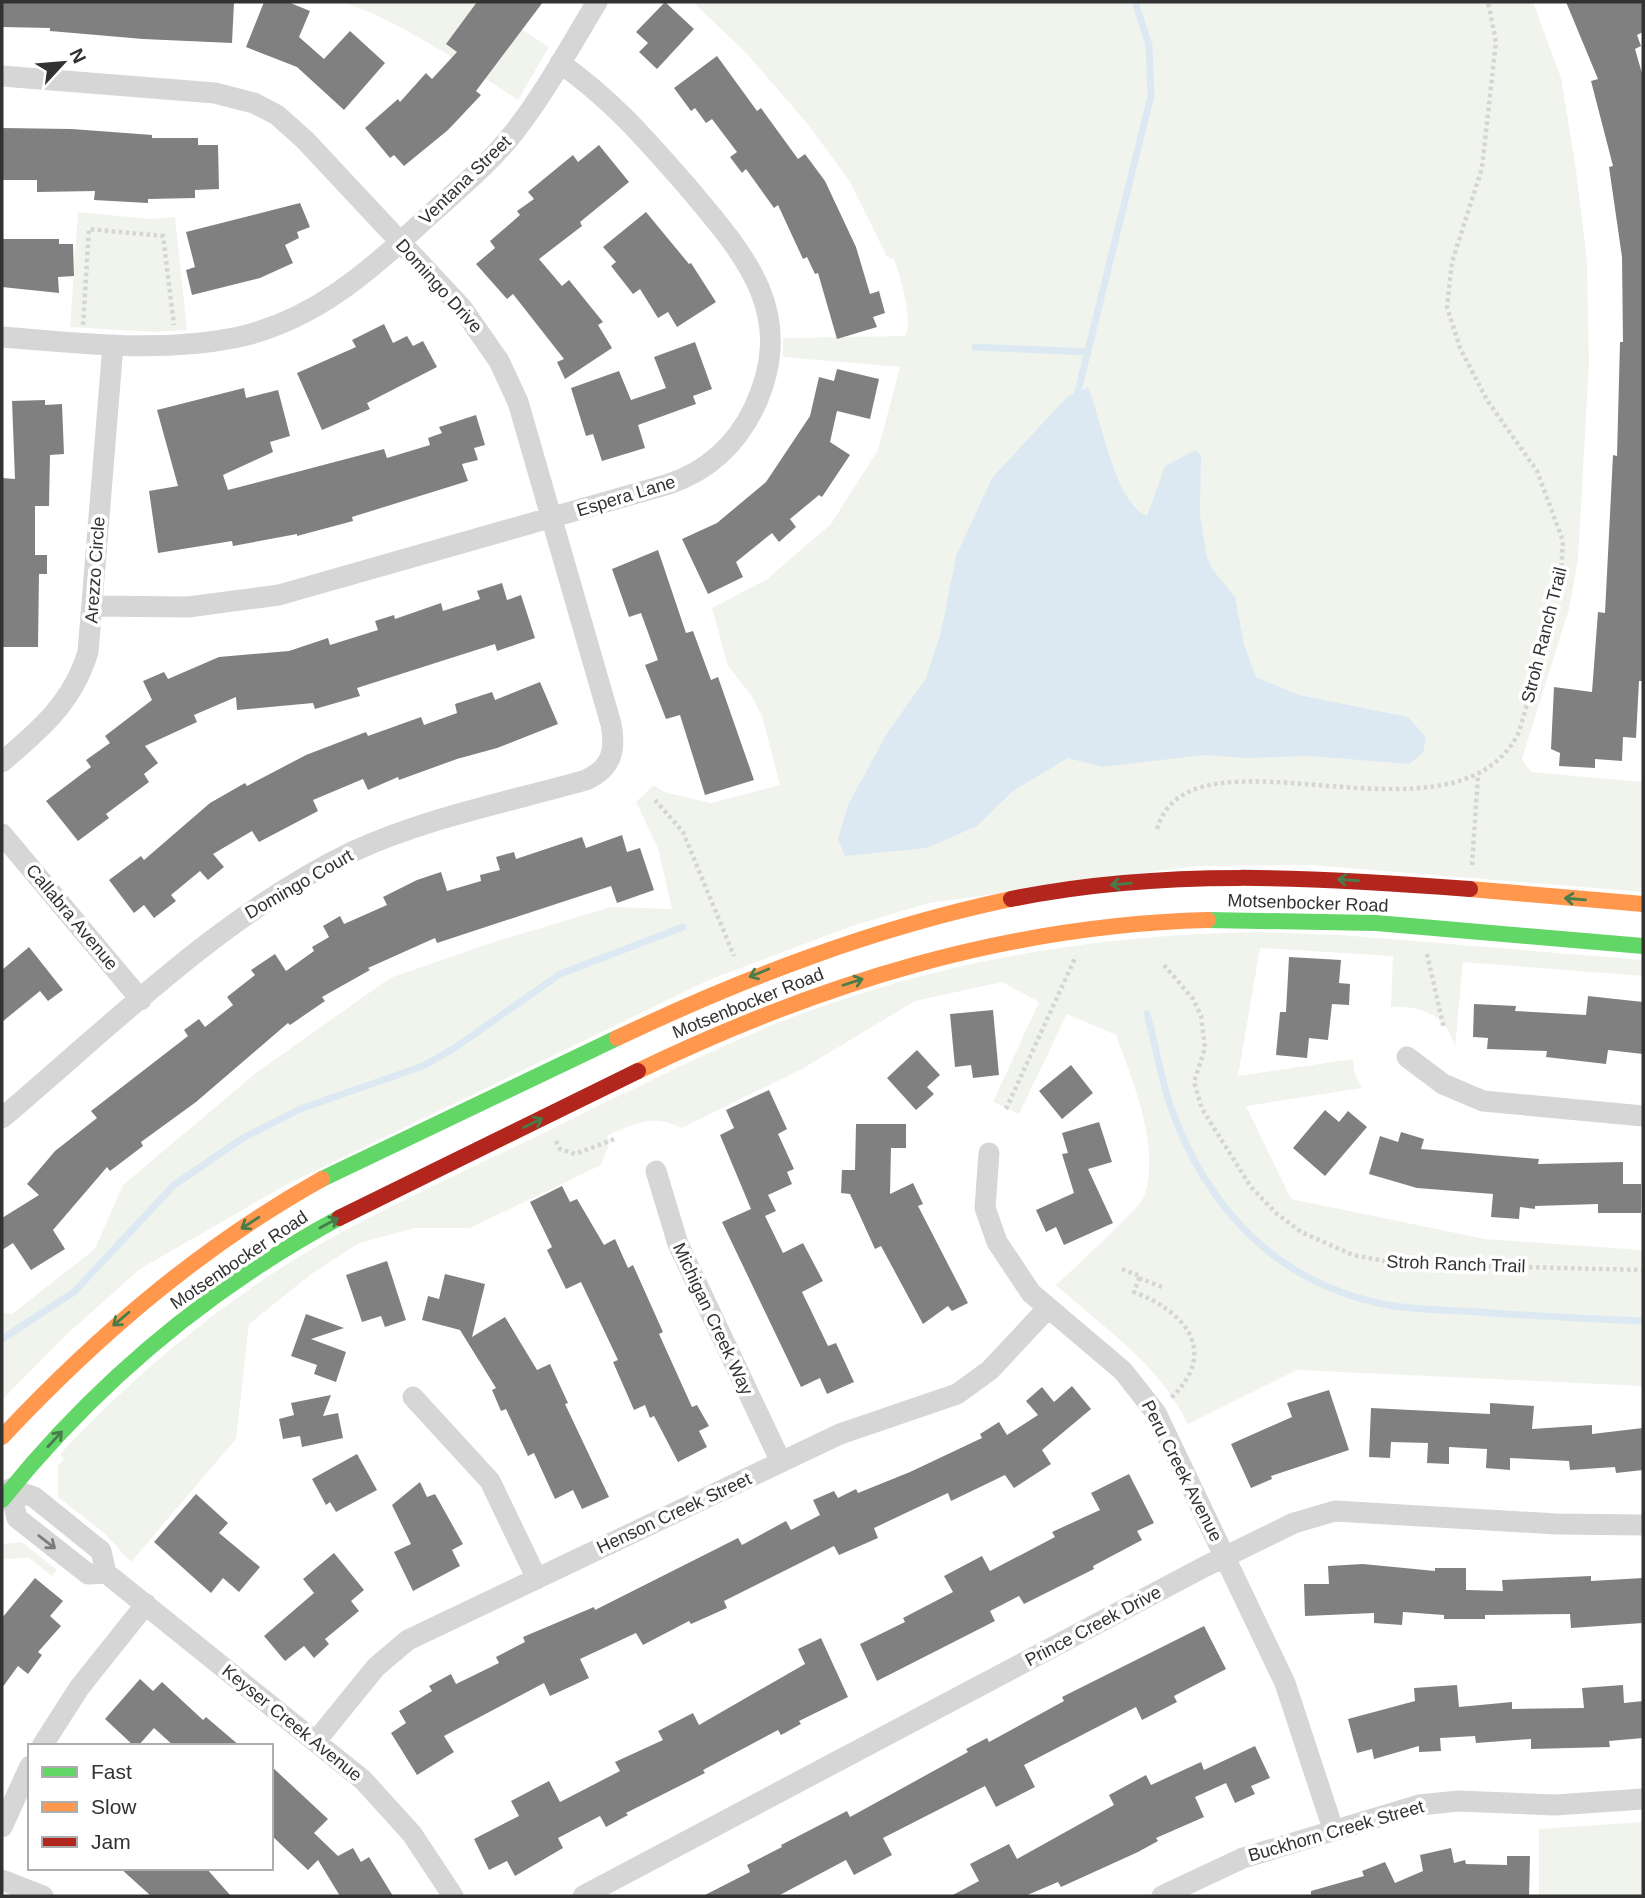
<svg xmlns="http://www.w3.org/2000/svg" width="1645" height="1898" viewBox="0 0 1645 1898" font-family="Helvetica,sans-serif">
<rect width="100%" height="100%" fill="#fff"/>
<path fill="#f0f4ed" d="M344,2H479L549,47L518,100C461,63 408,26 344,2Z
M693,2H1533L1561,78L1576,169L1587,263L1589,363L1578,559L1569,609L1522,759L1531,772L1643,782V892L1311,865L1196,866L929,903L852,926L709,980L284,1186L140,1269L66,1335L2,1400V1313L12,1314L95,1249L123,1185L256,1073L390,978L494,942L611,907L672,909L658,848L636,802L654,785L664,792L711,803L780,785L762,716L751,695L728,666L712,608L766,580L831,524L878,450L900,367L783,357V338L905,336C914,321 900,276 894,259L887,257L849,180L806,122L746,53Z
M78,212L150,219L175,217L187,330L156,332L70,327Z
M1261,932L1340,935L1643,960V976L1463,962L1455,1047C1447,1015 1421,1005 1391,1007L1393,956L1260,948L1238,1076L1353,1059L1354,1072L1362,1088L1246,1106L1291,1199L1485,1239L1643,1250V1386L1297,1370L1188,1424C1158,1363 1105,1329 1056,1285C1070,1272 1140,1208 1144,1197C1161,1147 1133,1082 1116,1035L1067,1014L1019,1114L993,1102L1039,1002L1002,982L915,1001L802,1069L681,1128C654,1113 632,1124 607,1136L610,1142L601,1165L470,1228H415L359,1243L310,1275L249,1324L236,1439L131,1562L104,1533L58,1497V1466L64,1459L60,1455L69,1444C145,1366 229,1296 324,1242C392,1204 463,1172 533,1138C620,1096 707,1050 798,1015C947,959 1103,934 1261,932Z
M22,1542L57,1570L52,1576L29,1558L5,1559L2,1563V1544Z
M1643,1822V1896H1539V1829Z"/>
<path fill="#dde9f2" d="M1088,387C1102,420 1114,502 1147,516L1165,466L1196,450L1201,456L1200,515L1207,558L1213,570L1235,597L1244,645L1256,677L1299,695L1408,717L1426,737L1423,753L1409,764L1310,756L1248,758L1204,755L1102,767L1068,758L1013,791L977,826L927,848L845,856L838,839L848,805L886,735L926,678L941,632L956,556L992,478L1067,397Z"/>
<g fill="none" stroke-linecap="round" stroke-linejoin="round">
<path stroke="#dde9f2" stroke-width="7" d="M975,347L1088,352
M1076,399L1151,96L1149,45L1135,2
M1147,1014C1155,1043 1160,1073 1169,1102C1205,1207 1276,1284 1388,1305C1417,1310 1448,1310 1478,1312C1533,1316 1588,1319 1643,1321
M2,1339L74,1292L174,1185L243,1138L300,1109L423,1066L456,1047L560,974L683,927"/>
</g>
<path fill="#808080" d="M2,2H234L232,43L143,39L50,31V28L2,27Z
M264,2H288L310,11L299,37L324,59L350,31L385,63L344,110L297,67L246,47Z
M477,2H543L476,91L481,95L448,130L404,166L394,155L390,158L365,128L398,99L400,102L426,73L432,79L457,52L446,44Z
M665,2L694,29L657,69L639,52L648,43L636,32Z
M1566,2H1643V32L1637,35L1641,46L1635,49L1643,77V681H1639L1636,738L1623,737L1622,761L1595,759V768L1559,766L1560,753L1551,749L1554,687L1592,692L1598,612L1605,613L1613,455L1617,456L1620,342H1623L1622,257L1609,167L1613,166L1591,81L1598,79Z
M717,56L757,111L761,108L798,159L805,154L825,181L856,247L870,294L879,291L885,313L873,317L877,327L837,339L818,273L815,274L807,257L803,259L778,205L774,208L746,169L742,173L730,157L737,152L712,119L706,123L695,108L691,111L674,88Z
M2,128L72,129L152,135V138H198V145H218L219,189L195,190V198L148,199V203L94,200L95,191L37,192V180H2Z
M599,145L629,182L580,222L582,226L539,259L562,286L569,280L603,322L598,325L612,348L565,379L557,362L564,359L513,294L507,299L476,264L495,248L490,241L520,215L517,211L534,199L528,192L573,155L578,162Z
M300,203L310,227L297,232L299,238L285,245L293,263L260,278L192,295L186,270L195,267L186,232Z
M646,212L689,264L691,263L716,302L677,327L668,312L658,318L640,289L633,294L611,266L616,262L603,247Z
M2,239H59V244H73L74,276L58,277L59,293L2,287Z
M384,324L393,343L407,336L413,346L423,341L437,367L367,403L370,409L322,430L297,373L356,347L352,340Z
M695,342L712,389L693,396L696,404L638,425L645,448L602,461L593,434L586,436L571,388L619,371L631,400L666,388L654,357Z
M837,369L879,379L870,419L837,411L830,442L850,455L822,497L819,495L790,519L796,527L779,542L772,533L736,562L743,577L708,594L682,539L717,523L766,482L810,416L819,377L834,381Z
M244,388L246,398L278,390L290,436L270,442L273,452L223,475L228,490L384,449L387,458L430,445L428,438L442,433L439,427L476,415L485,445L474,448L478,460L462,464L468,481L352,517L353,521L297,536V534L233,546L232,541L158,553L149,491L178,486L157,410Z
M45,400V405L62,404L64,454L50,455L49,506H35V555H47V574H39L38,647H2V478L15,479L12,401Z
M658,550L686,633L693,631L711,680L718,677L754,780L705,795L680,715L666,719L645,665L658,660L641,613L629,617L612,569Z
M502,583L507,600L521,595L535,638L497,651L495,644L357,688L360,696L315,709L313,703L237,710L236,697L194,715L197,722L145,746L158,763L144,774L149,782L106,814L109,818L78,841L46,801L91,767L86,760L110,743L105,736L152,700L143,681L164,672L168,679L219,657L289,651L328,638L330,645L378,630L375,621L394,615L395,619L441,603L443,611L480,599L477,591Z
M540,682L558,724L497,748L457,759L399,780L398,777L368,790L363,779L313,800L318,811L259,842L252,831L213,854L224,867L208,880L200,871L171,895L176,901L154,918L144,905L134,913L109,880L141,856L144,860L210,803L245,783L247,786L306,755L366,732L368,736L421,717L424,725L457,713L455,704L492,692L495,700Z
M622,835L627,852L640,848L654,890L617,903L611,886L437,943L435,938L368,968L370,970L322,997L325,1001L290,1025L288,1023L196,1102L141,1142L143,1146L110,1171L107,1167L53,1230L65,1249L31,1270L13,1243L2,1250V1218L39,1195L27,1184L55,1151L97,1118L91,1111L188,1036L184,1030L199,1019L205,1027L233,1005L227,997L255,975L251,970L275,954L286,971L314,951L312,947L329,937L323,926L340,916L344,924L387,905L383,897L417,880L441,872L447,891L481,881L480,875L500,870L496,857L514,852L516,859L582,837L586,848Z
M29,947L63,990L48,1001L40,991L2,1022V970Z
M1289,957L1341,960L1339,983L1350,984L1349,1005L1332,1004L1328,1040L1309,1038L1307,1058L1276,1055L1280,1012H1286Z
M1588,996L1643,1002V1054L1608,1050L1606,1064L1546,1057L1547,1051L1487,1049L1488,1038L1473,1037L1474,1004L1516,1006L1515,1011L1586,1015Z
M993,1010L999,1075L973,1078L971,1065L955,1067L950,1014Z
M917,1050L940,1075L927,1087L934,1094L916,1110L887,1078Z
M1071,1065L1093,1093L1062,1119L1039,1091Z
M769,1090L787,1129L778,1134L794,1169L787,1172L792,1184L768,1195L776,1211L765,1216L783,1253L803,1243L823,1281L802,1292L828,1346L836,1343L854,1382L827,1394L820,1378L801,1387L722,1222L751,1209L720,1135L734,1128L726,1110Z
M1325,1110L1339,1122L1348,1111L1367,1127L1325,1176L1293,1148Z
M1099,1122L1112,1162L1088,1169L1113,1223L1064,1245L1056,1227L1046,1232L1036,1210L1074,1193L1062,1154L1068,1153L1062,1133Z
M856,1124H906V1148H891L890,1194L913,1183L923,1204L918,1206L968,1303L952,1311L948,1306L923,1324L881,1246L875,1249L850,1194L841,1193L842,1170H855Z
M1401,1132L1424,1139L1421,1149L1539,1159L1538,1164L1623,1162V1184H1641V1213H1598V1204L1535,1206V1209L1520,1207L1519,1219L1491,1217L1493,1194L1417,1188L1369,1174L1380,1136L1398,1142Z
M562,1186L570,1202L577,1199L604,1245L615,1239L628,1268L633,1265L663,1332L659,1334L692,1407L697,1405L709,1426L699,1431L707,1447L678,1462L654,1416L650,1418L645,1405L634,1410L613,1362L618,1360L581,1282L566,1289L547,1250L552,1247L530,1202Z
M387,1261L406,1320L385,1327L381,1316L362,1322L346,1275Z
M445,1274L485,1284L472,1337L505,1317L537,1370L550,1364L568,1403L565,1404L609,1497L582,1509L573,1490L555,1499L534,1453L528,1456L506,1409L501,1411L492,1390L496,1388L460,1330L422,1320L428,1296L439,1299Z
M306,1314L344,1328L311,1339L346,1352L336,1382L314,1374L317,1365L291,1356Z
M1072,1386L1091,1409L1042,1450L1051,1464L1014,1488L1005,1475L951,1501L948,1493L874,1528L878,1538L839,1555L834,1546L724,1601L727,1608L691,1624L689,1621L643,1645L636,1633L580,1659L589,1678L550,1696L544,1683L444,1736L454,1752L417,1775L391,1733L406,1723L399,1711L432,1691L429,1686L451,1674L456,1684L499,1663L496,1657L525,1642L523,1637L594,1607L595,1610L738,1538L742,1545L786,1521L791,1530L820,1515L813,1500L834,1491L838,1498L856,1489L858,1493L910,1472L982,1438L980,1434L999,1422L1007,1435L1038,1415L1026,1401L1042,1387L1054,1402Z
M1329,1390L1349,1450L1271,1476L1272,1479L1251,1488L1231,1444L1292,1417L1287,1403Z
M331,1395L323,1416L338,1413L343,1438L302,1447L300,1436L283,1439L279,1419L294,1415L291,1403Z
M1490,1403L1534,1406L1532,1429L1592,1425V1434L1643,1428V1470L1616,1473L1615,1467L1570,1470L1569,1461L1510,1458V1470L1486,1468L1487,1449L1449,1447V1464L1427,1463L1428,1443L1391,1442L1390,1458L1369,1457L1371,1408L1490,1414Z
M357,1454L377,1490L336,1512L330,1502L326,1505L312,1479Z
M1129,1474L1154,1523L1137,1531L1142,1540L1093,1566L1094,1569L1024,1604L1019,1596L990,1611L995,1621L877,1681L860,1644L905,1622L903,1618L953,1592L944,1576L982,1556L990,1571L1055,1537L1052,1532L1100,1510L1091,1493Z
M420,1482L427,1497L435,1494L463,1544L452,1550L460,1566L413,1591L394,1552L411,1544L392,1505Z
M196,1494L228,1523L219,1533L260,1567L239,1592L223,1578L211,1593L154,1542Z
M334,1553L364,1590L351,1601L359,1611L325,1639L329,1644L314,1658L304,1646L285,1661L264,1636L314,1593L303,1579Z
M1363,1564L1435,1571V1568H1466V1590L1503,1591L1502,1580L1591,1576V1581L1643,1578V1623L1571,1628L1570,1614L1485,1615V1619H1444V1615L1403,1612L1402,1625L1374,1623V1613L1305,1616L1304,1584H1329L1328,1566Z
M35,1578L63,1601L50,1616L61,1626L38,1652L42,1655L28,1674L18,1666L2,1688V1618Z
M1204,1626L1226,1669L1174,1696L1177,1702L1142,1720L1136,1707L1024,1765L1035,1787L996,1807L985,1786L883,1838L892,1855L854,1875L846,1860L778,1896H703L750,1872L747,1865L782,1847L781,1845L847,1811L850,1817L968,1752L966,1749L987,1738L989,1742L1064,1701L1062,1697Z
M821,1638L848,1697L799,1721L801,1724L781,1735L778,1730L703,1770L705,1773L626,1813L628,1815L606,1827L600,1816L558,1838L563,1848L515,1876L507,1861L489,1870L474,1839L519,1816L511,1801L549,1781L560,1802L620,1771L615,1762L663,1740L658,1731L693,1713L699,1725L805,1664L798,1649Z
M140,1679L153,1691L162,1682L203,1720L206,1717L240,1746H174L154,1728L138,1746H134L105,1719Z
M1457,1685L1459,1707L1512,1702V1709L1584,1708L1582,1688L1623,1685L1624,1703L1643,1701V1738L1609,1741L1610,1747L1531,1749V1739L1476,1743L1475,1736L1440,1738L1441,1751L1419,1752V1746L1374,1759L1372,1749L1357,1753L1348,1719L1415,1701L1414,1688Z
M1255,1746L1270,1778L1251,1786L1255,1794L1235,1803L1226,1783L1195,1797L1204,1817L1156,1838L1158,1841L1138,1852L1061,1887L1058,1882L1025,1896H951L979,1881L970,1864L1009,1844L1017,1859L1114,1805L1109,1795L1146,1775L1151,1785L1201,1762L1204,1770Z
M271,1766L328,1819L314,1833L338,1856L353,1848L361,1862L369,1857L393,1896H340L318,1860L308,1870L271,1835Z
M1451,1848L1454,1863L1465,1860L1466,1864L1507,1865V1856H1530L1529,1896H1311V1891L1364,1876L1362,1871L1385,1862L1395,1883L1423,1871L1420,1855Z
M120,1868H206L231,1896H151Z"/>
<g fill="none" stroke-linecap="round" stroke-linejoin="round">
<path stroke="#d5d5d5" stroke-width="4.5" stroke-dasharray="3.5 3.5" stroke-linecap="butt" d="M83,325L89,229L163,236L174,325
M655,800L683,832L734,956
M1157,829C1190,714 1456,861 1519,732L1560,591L1563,541L1537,471L1487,400L1460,348L1447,307L1452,262L1482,168L1496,42L1488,2
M1472,865L1478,776
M1427,954L1444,1029
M1164,965L1193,999L1201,1016L1205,1048L1194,1082L1202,1109L1251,1187L1276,1213L1301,1232L1353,1255L1400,1264L1643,1270
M1006,1109L1076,956
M556,1141L560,1149L575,1154L617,1138
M1122,1269L1140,1276L1134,1292C1184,1311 1220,1351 1171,1398
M1139,1278L1165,1288"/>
<path stroke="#d6d6d6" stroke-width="21" d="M2,76L215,93L254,103L277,115L305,140L462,308L499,361L518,402L611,724C616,750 612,768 586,780C508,802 425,818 352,852C223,914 111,1026 2,1118
M2,337C79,343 157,353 234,338C317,321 372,268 432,213C461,187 491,162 515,131C546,91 571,45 597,2
M93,606L188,607L279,595L669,484C707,471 736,445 754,408C799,313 744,254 686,185C645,138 611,99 560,63
M2,762C40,730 73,702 88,652L113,345
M2,834L141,1000
M1407,1057L1443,1084L1483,1101L1643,1116
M989,1153L985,1208L997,1242L1031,1293L1123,1371L1156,1413L1285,1683L1333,1829
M656,1171L678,1244L781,1462
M413,1397L490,1481L537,1579
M10,1489L17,1518L88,1574L106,1573L363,1780L412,1834L453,1896
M10,1489L34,1497L101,1551L106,1573
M316,1741L376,1667L408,1640L840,1434L957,1394L990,1370L1047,1309
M42,1746L79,1688L146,1604
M2,1827L30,1766
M2,1880L43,1896
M583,1896L1204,1567L1294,1523L1335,1511L1557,1524L1643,1525
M1162,1896L1243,1858L1419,1805L1459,1801L1555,1805L1643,1799"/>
<path stroke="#63d668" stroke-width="16" d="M1208,920L1376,923L1643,946
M322,1179L617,1038
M2,1500C95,1384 208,1289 339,1218"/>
<path stroke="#ff974d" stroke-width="16" d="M1470,889L1643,904
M617,1038C744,978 873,928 1011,899
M638,1071C818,984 1007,925 1208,920
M2,1437C97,1336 200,1247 322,1179"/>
<path stroke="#b3261e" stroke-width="16" d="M1011,899C1161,868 1319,877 1470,889
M339,1218L638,1071"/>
</g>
<defs><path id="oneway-shaft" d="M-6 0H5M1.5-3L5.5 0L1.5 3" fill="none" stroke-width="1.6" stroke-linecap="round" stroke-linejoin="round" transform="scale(1.75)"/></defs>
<g stroke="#487c4a">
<use href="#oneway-shaft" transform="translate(1348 880) rotate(-176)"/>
<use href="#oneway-shaft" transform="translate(1121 884) rotate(175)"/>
<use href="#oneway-shaft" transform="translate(1575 899) rotate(-175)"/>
<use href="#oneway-shaft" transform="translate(759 973) rotate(158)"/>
<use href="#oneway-shaft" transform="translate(853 982) rotate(-18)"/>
<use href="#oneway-shaft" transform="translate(533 1123) rotate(-26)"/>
<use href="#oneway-shaft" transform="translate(250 1223) rotate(147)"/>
<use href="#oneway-shaft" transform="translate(329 1223) rotate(-29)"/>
<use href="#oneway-shaft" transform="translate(121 1319) rotate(140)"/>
<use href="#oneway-shaft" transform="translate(55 1439) rotate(-47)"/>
</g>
<use stroke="#7c7c7c" href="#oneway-shaft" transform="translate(47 1542) rotate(38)"/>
<g text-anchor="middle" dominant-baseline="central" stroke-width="7" stroke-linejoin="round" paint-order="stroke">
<g font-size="18" fill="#323232" stroke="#fff">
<text transform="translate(465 180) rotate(-44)">Ventana Street</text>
<text transform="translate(439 286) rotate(48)">Domingo Drive</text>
<text transform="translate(626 496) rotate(-17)">Espera Lane</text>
<text transform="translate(95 570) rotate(-86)">Arezzo Circle</text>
<text transform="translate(1544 635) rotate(-76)">Stroh Ranch Trail</text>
<text transform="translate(299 884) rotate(-30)">Domingo Court</text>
<text transform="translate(1308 903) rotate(2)">Motsenbocker Road</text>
<text transform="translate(72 917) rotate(50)">Callabra Avenue</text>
<text transform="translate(748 1003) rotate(-22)">Motsenbocker Road</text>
<text transform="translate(239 1260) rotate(-34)">Motsenbocker Road</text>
<text transform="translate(1456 1264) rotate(2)">Stroh Ranch Trail</text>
<text transform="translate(713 1319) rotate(65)">Michigan Creek Way</text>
<text transform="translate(1182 1471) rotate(63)">Peru Creek Avenue</text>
<text transform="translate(674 1513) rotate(-25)">Henson Creek Street</text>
<text transform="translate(1093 1626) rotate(-28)">Prince Creek Drive</text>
<text transform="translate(292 1723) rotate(39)">Keyser Creek Avenue</text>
<text transform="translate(1336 1831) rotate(-16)">Buckhorn Creek Street</text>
</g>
</g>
<rect width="1645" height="1898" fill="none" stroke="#323232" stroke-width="7"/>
<rect x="28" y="1744" width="245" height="126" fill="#ffffff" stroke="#adadad" stroke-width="2"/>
<rect x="42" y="1767" width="35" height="10" fill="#63d668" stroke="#adadad" stroke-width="2"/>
<text x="91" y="1779" font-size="21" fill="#323232">Fast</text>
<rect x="42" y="1802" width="35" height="10" fill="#ff974d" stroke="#adadad" stroke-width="2"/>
<text x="91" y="1814" font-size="21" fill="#323232">Slow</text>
<rect x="42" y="1837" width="35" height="10" fill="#b3261e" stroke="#adadad" stroke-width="2"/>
<text x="91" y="1849" font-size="21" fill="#323232">Jam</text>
<g transform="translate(63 63) rotate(64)" stroke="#ffffff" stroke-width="5" paint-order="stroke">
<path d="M0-5L12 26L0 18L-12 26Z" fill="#323232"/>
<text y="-10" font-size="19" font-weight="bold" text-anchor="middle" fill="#323232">N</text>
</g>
</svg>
